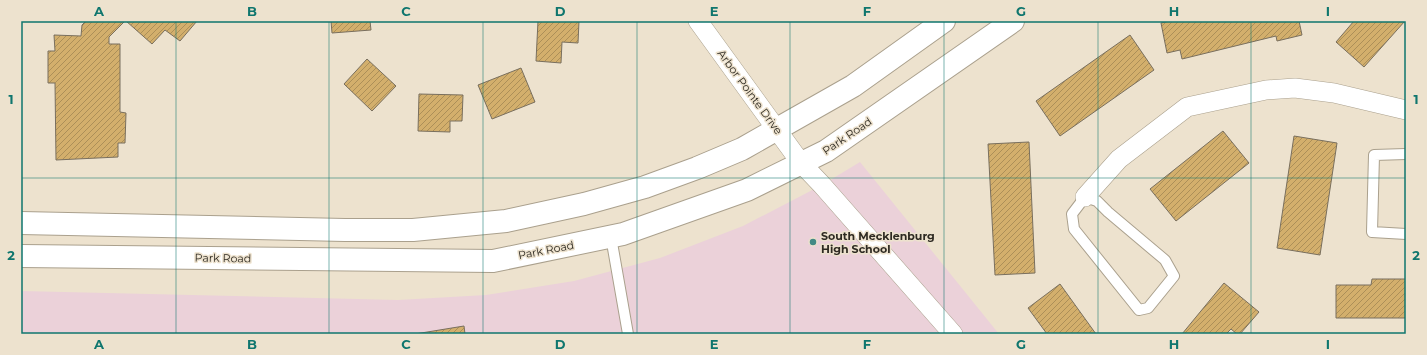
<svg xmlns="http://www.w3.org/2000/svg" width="1427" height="355" viewBox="0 0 1427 355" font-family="Montserrat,sans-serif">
<defs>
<pattern id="building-hatch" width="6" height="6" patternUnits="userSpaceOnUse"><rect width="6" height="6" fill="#d3af6c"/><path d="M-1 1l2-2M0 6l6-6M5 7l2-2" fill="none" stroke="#ac8f58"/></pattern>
</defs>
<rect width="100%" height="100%" fill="#ede2ce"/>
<path fill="#ebd1d9" d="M860,162L999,334H21V291L398,300L486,295L574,281L660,258L743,226L822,185Z"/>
<path fill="url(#building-hatch)" stroke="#796f5e" d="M86,21H125L109,37V44H120V112L126,113L125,143H118V157L56,160L55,83H48V51H55L54,35L81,36L82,25Z
M126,21H197L180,41L165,30L152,44Z
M331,21H370L371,30L332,33Z
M538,21H579L578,43L562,42L561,63L536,61Z
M1170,21H1299L1302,35L1277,41L1276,36L1182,59L1180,50L1167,53L1161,23Z
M1354,21H1405L1364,67L1336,42Z
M1130,35L1154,70L1060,136L1036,101Z
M367,59L396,86L372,111L344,84Z
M521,68L535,102L492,119L478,85Z
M419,94L463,95L462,121H450V132L418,131Z
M1223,131L1249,163L1176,221L1150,189Z
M1294,136L1337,143L1320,255L1277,248Z
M1029,142L1035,273L995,275L988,144Z
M1372,279H1406V318H1336V285H1371Z
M1224,283L1259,312L1240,334H1237L1231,329L1226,334H1182Z
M1060,284L1096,334H1047L1028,308Z
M464,326L465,334H415Z"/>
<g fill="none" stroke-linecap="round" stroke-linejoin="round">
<g stroke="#aaa08d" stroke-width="12">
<path id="service" d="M1406,154L1374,155L1372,232L1406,234
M1085,197L1097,201L1108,212L1165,260L1174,276L1148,308L1139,310L1074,229L1072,214Z
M611,237L628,334"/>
</g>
<g stroke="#aaa08d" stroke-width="20">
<path id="minor" d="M698,21L801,163L822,185L953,334
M1085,197L1119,159L1187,107L1266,90L1295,88L1334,93L1406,110"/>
</g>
<g stroke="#aaa08d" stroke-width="24">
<path id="secondary" d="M21,223L345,230H413L506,221L584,204L645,187L697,168L742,149L853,86L944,21
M21,256L493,261L623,234L747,190L826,151L1013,21"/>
</g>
<use href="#service" stroke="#fff" stroke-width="10"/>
<use href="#minor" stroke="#fff" stroke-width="19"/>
<use href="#secondary" stroke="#fff" stroke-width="22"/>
</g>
<path fill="none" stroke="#0f766e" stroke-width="1" stroke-opacity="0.55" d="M176,21V334M329,21V334M483,21V334M637,21V334M790,21V334M944,21V334M1098,21V334M1251,21V334M21,178H1406"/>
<circle fill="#428985" stroke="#ede2ce" stroke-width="1.5" cx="813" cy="242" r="4"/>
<g text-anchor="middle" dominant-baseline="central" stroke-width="3" stroke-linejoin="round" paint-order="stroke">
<g font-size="11" fill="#2e2a22" stroke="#ede2ce">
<text transform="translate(750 92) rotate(54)">Arbor Pointe Drive</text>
<text transform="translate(847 136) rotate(-34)">Park Road</text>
<text transform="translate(546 250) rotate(-11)">Park Road</text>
<text transform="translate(223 258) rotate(1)">Park Road</text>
</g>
<g font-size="11" font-weight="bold" fill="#2e2a22" stroke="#ede2ce" text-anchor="start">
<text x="821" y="236">South Mecklenburg<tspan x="821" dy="13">High School</tspan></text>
</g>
</g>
<rect width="1427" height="355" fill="none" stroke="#ede2ce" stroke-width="44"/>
<rect x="22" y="22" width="1383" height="311" fill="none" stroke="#0f766e" stroke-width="1.5"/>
<g font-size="13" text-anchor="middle" font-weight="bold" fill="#0f766e">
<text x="99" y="16">A</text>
<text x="252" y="16">B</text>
<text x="406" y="16">C</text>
<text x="560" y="16">D</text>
<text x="714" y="16">E</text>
<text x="867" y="16">F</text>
<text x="1021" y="16">G</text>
<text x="1174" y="16">H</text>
<text x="1328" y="16">I</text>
<text x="11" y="104">1</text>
<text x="1416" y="104">1</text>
<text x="11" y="260">2</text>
<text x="1416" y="260">2</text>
<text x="99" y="349">A</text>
<text x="252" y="349">B</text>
<text x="406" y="349">C</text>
<text x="560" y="349">D</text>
<text x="714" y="349">E</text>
<text x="867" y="349">F</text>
<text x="1021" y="349">G</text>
<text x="1174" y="349">H</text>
<text x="1328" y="349">I</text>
</g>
</svg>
